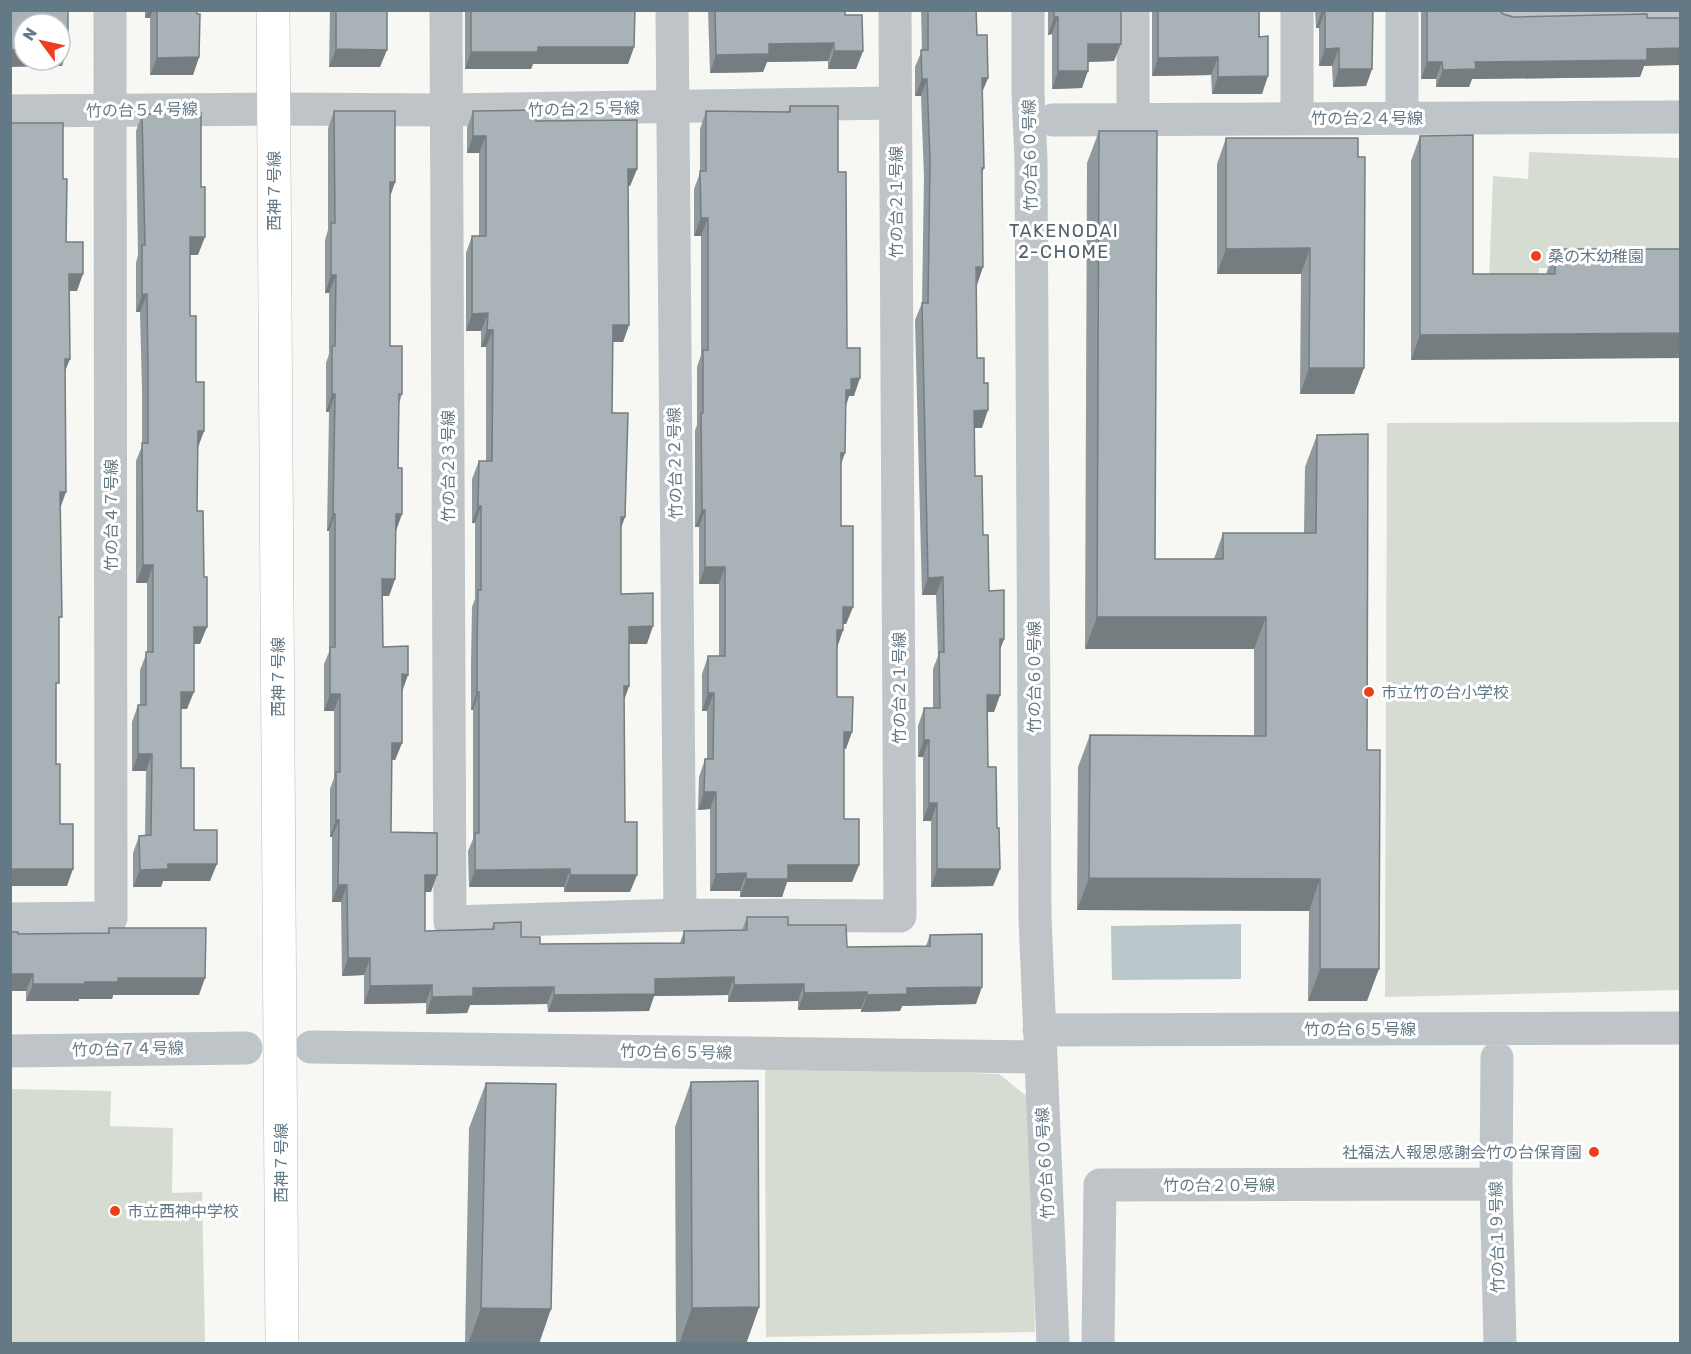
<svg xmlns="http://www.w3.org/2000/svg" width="1691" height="1354" viewBox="0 0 1691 1354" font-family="Rubik,'Noto Sans JP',sans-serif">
<rect width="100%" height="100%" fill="#f7f7f3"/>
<path fill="#d7dcd2" d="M1529,152L1679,158L1680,160V270L1539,268L1538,283L1489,281L1493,176L1528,179Z
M1680,422V990L1385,997L1387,423Z
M765,1067L999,1074L1029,1098L1035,1332L766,1337Z
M11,1089L111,1091L110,1126L173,1128L172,1193L202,1192L205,1343H11Z"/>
<path fill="#b9c7cb" d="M1241,924V979L1112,980L1111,926Z"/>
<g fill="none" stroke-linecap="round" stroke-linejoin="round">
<g stroke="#b4babe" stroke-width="34">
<path id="secondary" d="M273,10L282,1344"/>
</g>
<path stroke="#bfc4c8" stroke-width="33" d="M446,10L450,922L680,915L900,916L895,10
M672,10L680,915
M1028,10V93L1031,160L1035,918L1053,1344
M1133,10V119
M1297,10V118
M1506,10V15L1680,11
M10,111L273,109L447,110L895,103
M1402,118V10
M1053,120L1680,117
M10,919L111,918L110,10
M1039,1030L1680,1028
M311,1047L1041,1057
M10,1051L246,1048
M1497,1058L1496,1184L1500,1344
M1098,1344L1100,1185L1496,1184"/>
<use href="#secondary" stroke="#fff" stroke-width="33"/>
</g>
<path fill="#90999d" d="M145,10H197L199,57L193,75H150V18H145Z
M330,10H387L380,67H329Z
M465,10H635L634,47L628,64H533L531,69H465Z
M708,10H845V15L863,51L856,69H828V61L767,62L763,72L710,73Z
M921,10H976L977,35L988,78L982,92L984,168L982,174L976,285L977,358L982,428H975V476L983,535L989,591L1004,639L1000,650V695L994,712H988V767L997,828L1000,869L993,886L931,887V821H923V757H918V726L924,708H933V669L938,656L936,595H922L915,320L922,303L924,177L921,96H915V67L922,50Z
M1048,10H1121L1114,61L1088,62L1082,88L1052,89V34L1048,35Z
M1152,10H1259L1262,94H1212L1211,75L1152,76Z
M1315,10H1373L1372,69L1366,86L1333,87L1332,66H1319V28H1316Z
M1421,10H1499L1503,14L1644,66L1640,77L1472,79L1469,87H1436V79H1421Z
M790,106L838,172L847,348L854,396H849L846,406L841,465V526L853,607L846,624H843V630L837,646V697L846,749H844V819L859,865L852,882H787L782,897H740V891H710V809L698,810L699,777L705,759H707V711H702V674L708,656H719V584H699V527H695V430L697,425V367L701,355V236H694V189L700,173V129L706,111L788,112Z
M334,111L395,182L390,197V346L402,394L399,404L395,579L389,596H383V647L402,691V743L395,760H392L391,832L431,892H425V931L491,929L494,923L521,937L540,944L680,943L684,931L742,930L747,917L788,925L847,947L926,946L930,935L976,1004L902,1006L900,1011L861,1012V1009L798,1010V1001L728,1002V995L654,996L649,1011L548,1012L547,1004L470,1005L467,1013L426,1014V1003L364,1004V975L342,976L341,902H332V837H330V789L334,778V711H324V664L329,652V531H327L329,412H326V363L329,354V293H325V240L328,230V128Z
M473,111L536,121L637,169L630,186H628L629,325L623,342H612V413L621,530V594L647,644H629V686L624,700L625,822L630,892H564V887H469L468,851L473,839V710H471V664L472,607L475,599V523H472V479L479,461H486V347H481V331H466V253L472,236H479V153H467V128Z
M142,114L198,255H190V316L196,382L204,431L198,448L197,511L200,644H194L187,709H181V768L194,830L210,881H163L161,887H133V853L139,836H145L146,771H132V722L138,705H140V670L147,652V583H136V461L142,446V390L140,312H136V263L138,255L136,131Z
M1099,131L1155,559H1214L1223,533H1304L1305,467L1317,435L1367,750V1001H1308L1309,911L1077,910L1078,767L1090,735L1254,736V649H1085L1087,163Z
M1420,136L1473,274H1546L1555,249H1680L1411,360V161Z
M1226,138L1358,157L1364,368L1354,394H1300L1301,274H1217V164Z
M109,928L199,995H113L112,999H79V1001H26V991H10V932L18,934L107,933Z
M691,1082L759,1307L746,1344H676L675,1127Z
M486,1083L539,1344H465L469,1128Z"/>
<path fill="#767d80" d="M148,10H153L150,18H145Z
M1322,10H1325L1319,28H1316Z
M1054,17H1058L1052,34L1048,35Z
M834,43L828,61L767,62L763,72L710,73L716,55L769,44Z
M1088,44H1121L1114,61L1082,62Z
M538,47H634L628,64H533L531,69H465L471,52Z
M1339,48L1332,66H1319L1325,49Z
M1680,48V65L1644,66L1640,77L1472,79L1469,87H1436L1443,70L1475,62L1647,49Z
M24,49V60H60V49H68L62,66L10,67V50Z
M336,49L387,50L380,67H329Z
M834,51H863L856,69H828Z
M199,57L193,75H150L157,58Z
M1218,57L1211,75L1152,76L1158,58Z
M1427,62H1442L1436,79H1421Z
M1339,69H1372L1366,86L1333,87Z
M1058,71H1088L1082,88L1052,89Z
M1268,76L1262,94H1212L1218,77Z
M982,78H988L981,95Z
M922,79H927L921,96H915Z
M473,136H486L479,153H467Z
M628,169H637L630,186H622Z
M390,182H395L389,199Z
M701,218H708L701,236H694Z
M190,237H205L198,255H183Z
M1310,248L1301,274H1217L1226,249Z
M976,267H983L977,285Z
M69,274H83L77,291H63Z
M331,275H336L329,293H325Z
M147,294L140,312H136L142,295Z
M488,313L481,331H466L472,314Z
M613,325H629L623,342H606Z
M487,330H493L486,347H481Z
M1680,333V358L1411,360L1420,335Z
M65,359H70L63,376Z
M1309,368H1364L1354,394H1300Z
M860,378L854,396H849L845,407L846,390L851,379Z
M332,394H335L329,412H326Z
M988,410L982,428H968L974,411Z
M198,431H204L197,448Z
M841,453H845L839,470Z
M60,492H66L60,509Z
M478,506H481L475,523H472Z
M702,510H705L699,527H695Z
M333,514H335L329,531H327Z
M396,514H402L396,531Z
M621,517H625L619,534Z
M143,565H153L147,583H136Z
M705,567H725L719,584H699Z
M943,577L936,595H922L928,578Z
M382,579H395L389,596H376Z
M843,607H853L846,624H837Z
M1097,617H1266L1254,649H1085Z
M653,626L647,644H622L629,627Z
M194,627H207L200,644H187Z
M837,630H843L837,648Z
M1000,639H1004L997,657Z
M402,674L408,675L402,692Z
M624,686H629L623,703Z
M181,692H194L187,709H175Z
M477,692H479L473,710H471Z
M708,693H714L707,711H702Z
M330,694H340L334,711H324Z
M987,695H1000L994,712H981Z
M844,732H852L846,749H838Z
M924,740H929L923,757H918Z
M392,743H402L395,760H385Z
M138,754H152L146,771H132Z
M704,792H716L710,809L698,810Z
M929,803H937L931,821H923Z
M336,820H339L332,837H330Z
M168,864H217L210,881H163L161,887H133L140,870Z
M788,865H859L852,882H787L782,897H740L746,879Z
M10,869H73L67,886H10Z
M570,869L564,887H469L475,870Z
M937,869H1000L993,886L931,887Z
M746,873L740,891H710L716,874Z
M425,875H437L431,892H418Z
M570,875H637L630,892H564Z
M1089,878L1320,879L1309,911L1077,910Z
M338,885H347L341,902H332Z
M348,958H370L364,975L342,976Z
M1320,969H1379L1367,1001H1308Z
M10,974H33L26,991H10Z
M734,977L728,995L654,996L649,1011L548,1012L554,995L655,979Z
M118,978H205L199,995H113L112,999H79V1001H26L33,984L85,982Z
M804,984L798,1001L728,1002L734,985Z
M432,985L426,1003L364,1004L370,986Z
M554,987L547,1004L470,1005L467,1013L426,1014L432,997L473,988Z
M982,987L976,1004L902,1006L900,1011L861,1012L867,995L907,988Z
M867,992L861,1009L798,1010L804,993Z
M759,1307L746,1344H679L692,1308Z
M481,1308L551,1309L539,1344H468Z"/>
<path fill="#a8b2b7" stroke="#767d80" stroke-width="1.5" d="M10,10H68V49H60V24H24V49L10,50Z
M157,10H197V14H200L199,57L157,58Z
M336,10H387V50L336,49Z
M471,10H635L634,47H538V52H471Z
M715,10H845V15H862L863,51H834V43L769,44V54L716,55Z
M928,10H976L977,35H987L988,78H982L984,168H982L983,267H976L977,358H984V383H988V410L974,411L975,476H982L983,535H988L989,591L1004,590V639H1000V695H987L988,767H996L997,828H999L1000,869H937V803H929V740H924V708H940L939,652H944L943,577L928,578L922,303H928L930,160L927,79H922L921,50H928Z
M1054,10H1121V44H1088V71H1058V17H1054Z
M1158,10H1259V37L1268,36V76L1218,77V57L1158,58Z
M1325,10H1373L1372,69H1339V48L1325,49Z
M1427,10H1499L1503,14L1513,17L1647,14V18H1680V48L1647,49V60L1475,62L1476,69L1443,70L1442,62H1427Z
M790,106H838V172H846L847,348H860V378L851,379V390H846L845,453H841V526H853V607H843V630H837V697H853L852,732H844V819H859V865H788V879H746V873L716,874V792H704L705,759H713L714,693H708V656H725V567H705V510H702L701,413H703V350H708V218H701L700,171H706V111L790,112Z
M536,110V121L637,120V169H628L629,325H613L612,413H628L625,517H621V594L653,593V626L629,627V686H624L625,822H637V875H570V869L475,870V833H479V692H477V647L478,590H481V506H478L479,461H492L493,330H487L488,313L472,314V236H486V136H473V111Z
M334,111H395V182H390V346H402V394H399L398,468H402V514H396L395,579H382L383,647L408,646V675L402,674V743H392L391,832L437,833V875H425V931L494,929V923L521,922V937H540V944L684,943V931L747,930V917H788V925H846L847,947L930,946V935L982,934V987L907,988V994L867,995V992L804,993V984L734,985V977L655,979V994L554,995V987L473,988V996L432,997V985L370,986V958H348L347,885H338L339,820H336V772H340V694H330V647H335V514H333L335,394H332V346H335L336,275H331V223H335Z
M201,113V187H205V237H190V316H196V382H204V431H198L197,511H203L204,577H207V627H194V692H181V768H194V830H217V864H168V869L140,870L139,836L151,835L152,754H138V705H146V652H153V565H143L142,443H148V372L147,294L142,295V245H145L142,114Z
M10,123H63V179H67L66,242H83V274H69L70,359H65L66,492H60L62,617H59V683H56V764H60V824H73V869H10Z
M1099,131H1157L1155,559H1223V533H1316L1317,435L1368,434L1367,750H1380L1379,969H1320V879L1089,878L1090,735L1266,736V617H1097Z
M1473,135V274H1555V249H1680V333L1420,335V136Z
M1226,138H1358V157H1365L1364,368H1309L1310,248L1226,249Z
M109,928H206L205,978H118V982H85V984H33V974H10V932H18V934L109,933Z
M758,1081L759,1307L692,1308L691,1082Z
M486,1083L556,1084L551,1309L481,1308Z"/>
<g fill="#ed3f1e" stroke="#fff" stroke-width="2">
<circle cx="1536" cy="256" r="6"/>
<circle cx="1369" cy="692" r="6"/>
<circle cx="1594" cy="1152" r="6"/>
<circle cx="115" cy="1211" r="6"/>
</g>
<g text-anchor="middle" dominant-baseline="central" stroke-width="6" stroke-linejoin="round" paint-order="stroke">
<g font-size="16" fill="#647986" stroke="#fff">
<text transform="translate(584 109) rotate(-1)">竹の台２５号線</text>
<text transform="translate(142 110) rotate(-1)">竹の台５４号線</text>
<text x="1367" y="118">竹の台２４号線</text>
<text transform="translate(1030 155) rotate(-91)">竹の台６０号線</text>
<text transform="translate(274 191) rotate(-90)">西神７号線</text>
<text transform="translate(896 202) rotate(-90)">竹の台２１号線</text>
<text transform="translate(675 463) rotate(-91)">竹の台２２号線</text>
<text transform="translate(448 466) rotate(-90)">竹の台２３号線</text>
<text transform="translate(111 515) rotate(-90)">竹の台４７号線</text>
<text transform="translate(278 677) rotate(-90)">西神７号線</text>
<text transform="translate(1034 677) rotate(-90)">竹の台６０号線</text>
<text transform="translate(899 688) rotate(-90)">竹の台２１号線</text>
<text x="1360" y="1029">竹の台６５号線</text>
<text transform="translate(128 1049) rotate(-1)">竹の台７４号線</text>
<text transform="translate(676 1052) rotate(1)">竹の台６５号線</text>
<text transform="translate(281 1163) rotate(-90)">西神７号線</text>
<text transform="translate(1045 1163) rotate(-93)">竹の台６０号線</text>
<text x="1219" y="1185">竹の台２０号線</text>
<text transform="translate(1497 1237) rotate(-91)">竹の台１９号線</text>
</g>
<g font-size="16" fill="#647986" stroke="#fff" text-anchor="start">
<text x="1548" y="256">桑の木幼稚園</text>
<text x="1381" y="692">市立竹の台小学校</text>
<text x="1582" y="1152" text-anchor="end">社福法人報恩感謝会竹の台保育園</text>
<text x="127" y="1211">市立西神中学校</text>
</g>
<g font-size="18" letter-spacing="1.5" fill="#52626b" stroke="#fff">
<text x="1064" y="231">TAKENODAI<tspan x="1064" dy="21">2-CHOME</tspan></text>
</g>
</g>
<rect width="1691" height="1354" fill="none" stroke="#647986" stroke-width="24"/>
<g transform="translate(42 42) rotate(303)"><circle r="28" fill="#ffffff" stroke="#c1c9cf" stroke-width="1.5"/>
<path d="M0-4.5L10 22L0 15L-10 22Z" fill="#ed3f1e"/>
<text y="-9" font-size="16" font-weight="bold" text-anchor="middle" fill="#647986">N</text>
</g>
</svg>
